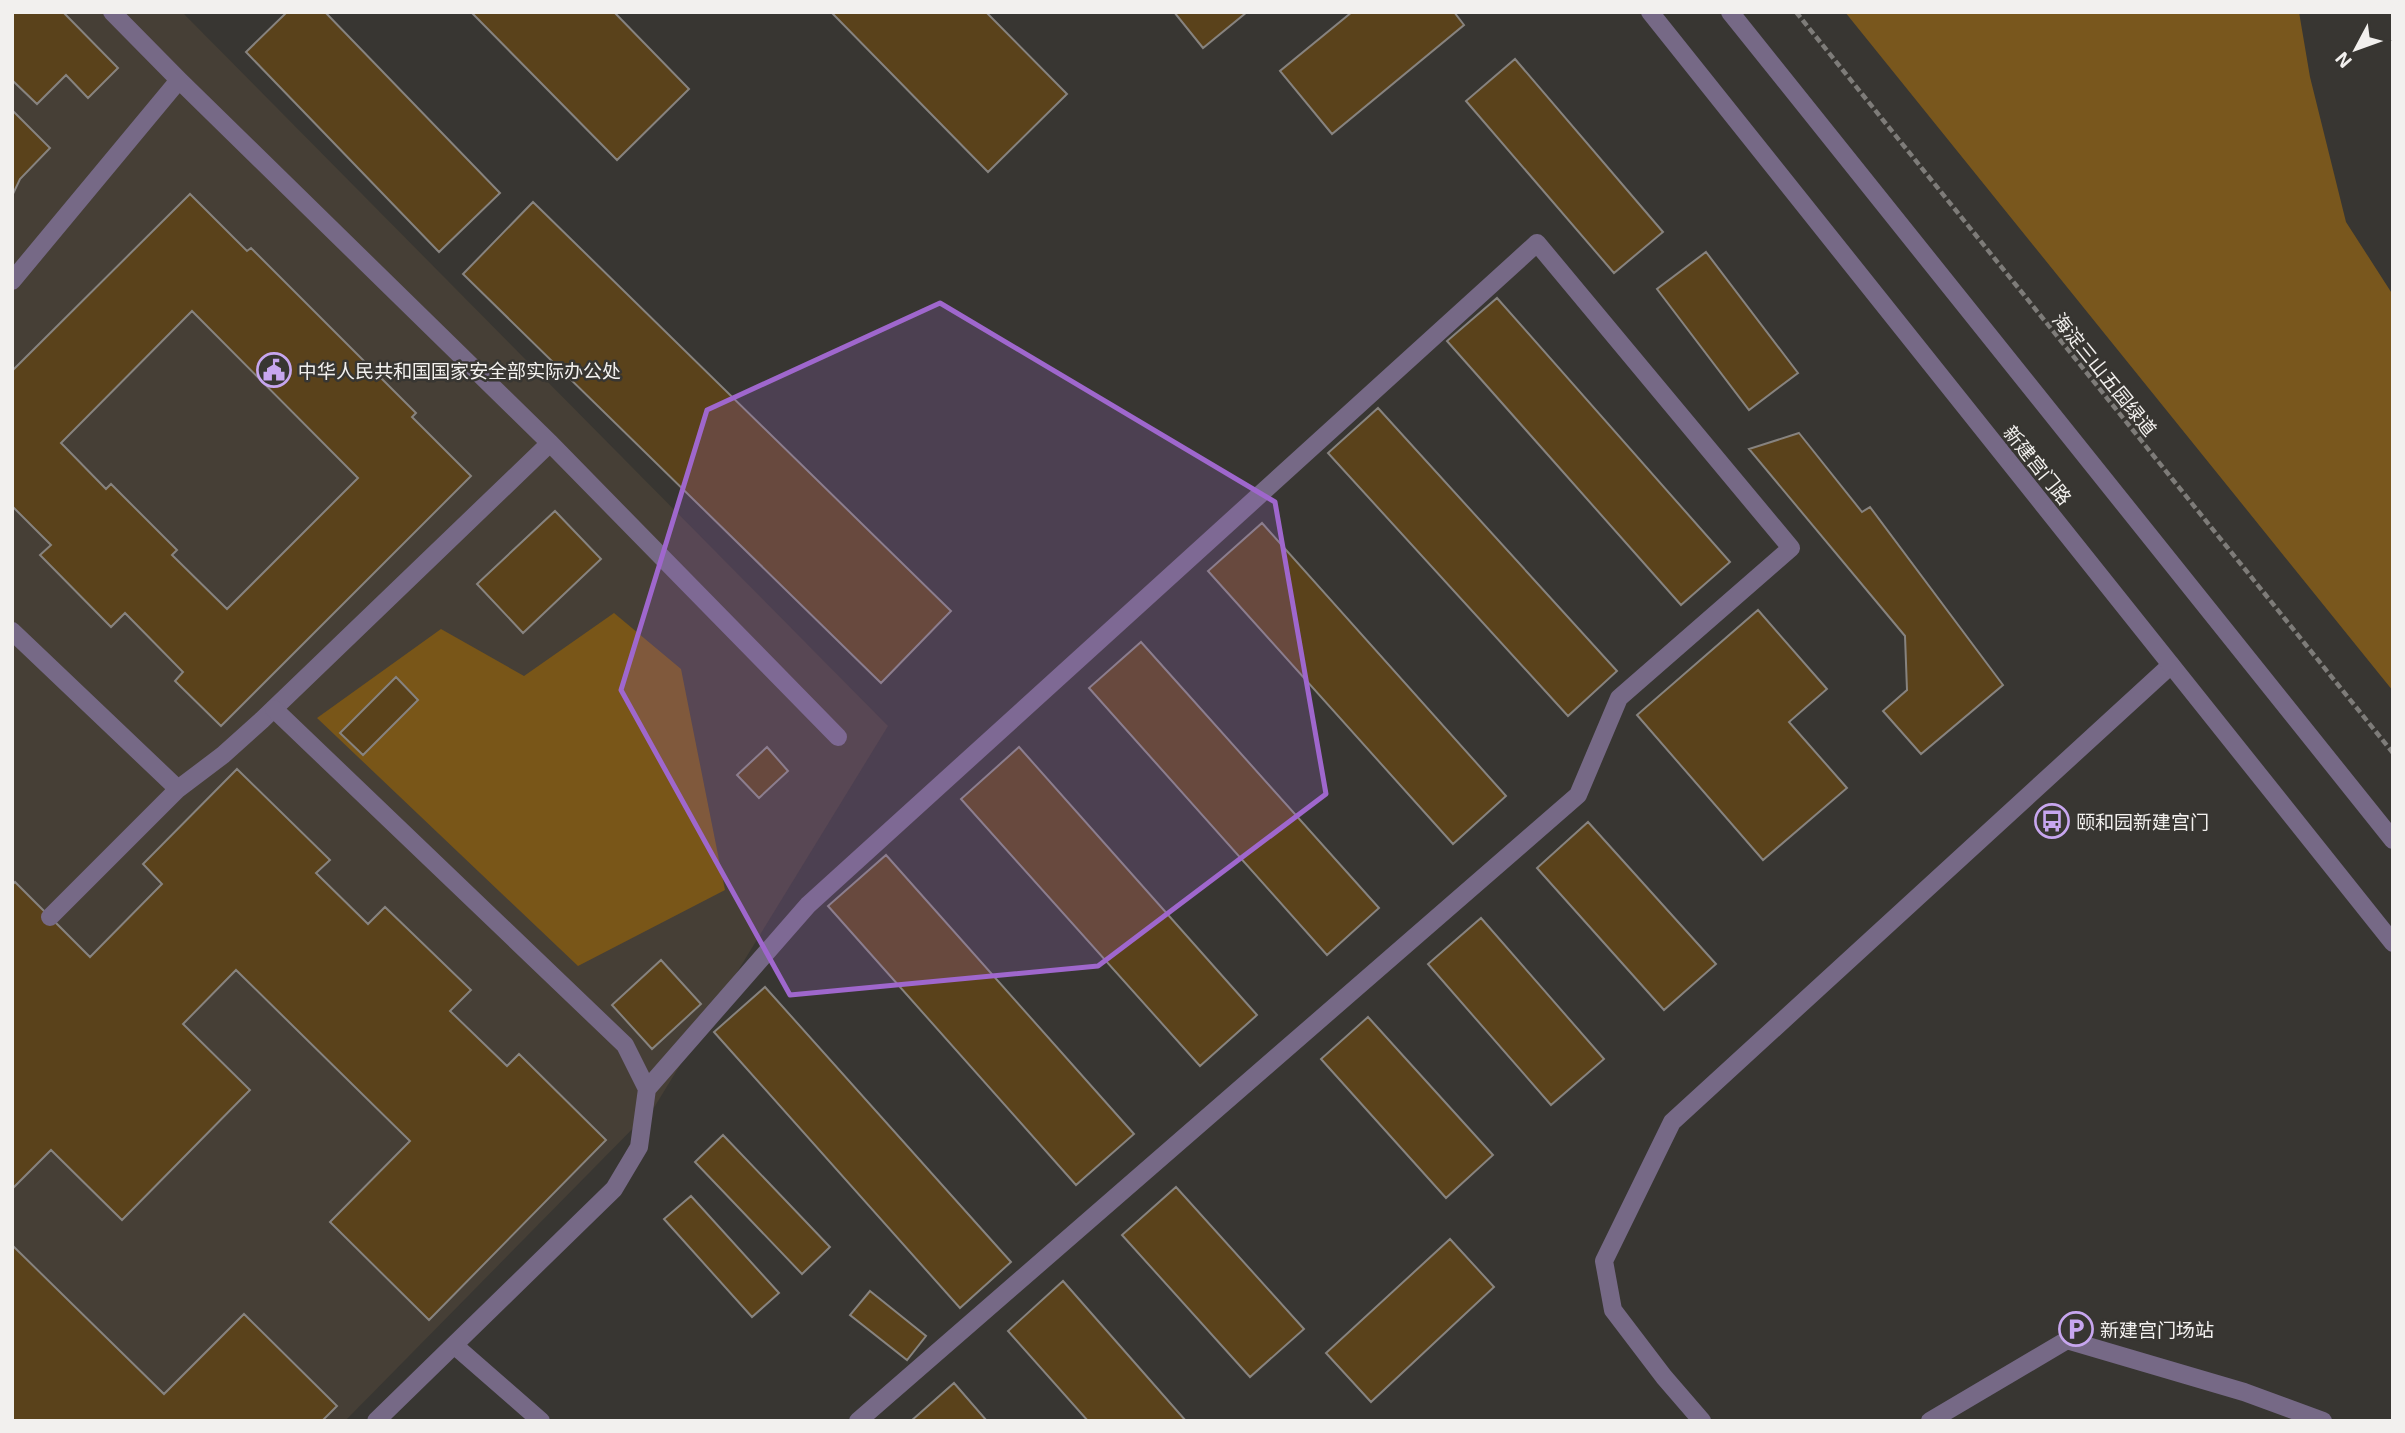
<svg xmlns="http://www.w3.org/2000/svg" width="2405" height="1433" viewBox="0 0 2405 1433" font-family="'Exo 2','Noto Sans SC',sans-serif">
<rect width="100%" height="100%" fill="#383632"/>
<path fill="#463f36" d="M12,12H182L888,726L655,1106L345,1421H12Z"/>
<path fill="#795618" d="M614,613L681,669L725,890L578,966L317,718L441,629L524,676Z"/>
<path fill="#79571d" d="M1845,12H2299L2310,77L2346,222L2393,295V691Z"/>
<path fill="#5a421b" stroke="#87837f" stroke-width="2" fill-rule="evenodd" d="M12,12H63L118,68L88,98L66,75L37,104L12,80Z
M287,12H325L500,193L439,252L246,52Z
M471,12H614L689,89L617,160Z
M831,12H986L1067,94L988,172Z
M1174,12H1247L1203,48Z
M1352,12H1454L1464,25L1332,134L1280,71Z
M1515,59L1663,232L1614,273L1466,101Z
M12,110L50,148L20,179L12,196Z
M190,194L247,251L251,248L416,413L412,417L471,476L221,726L175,681L183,672L125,613L111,627L40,555L51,545L12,506V371ZM192,311L358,478L227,609L172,555L177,550L111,484L106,489L61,443Z
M533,202L951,611L881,683L463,274Z
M1706,252L1798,373L1749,410L1657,289Z
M1497,298L1730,562L1681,605L1447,341Z
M1378,408L1617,671L1568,716L1328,453Z
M1799,433L1862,512L1870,507L2003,685L1921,754L1883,711L1907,690L1905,636L1749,449Z
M555,511L601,559L523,633L477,584Z
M1262,523L1506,796L1453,844L1208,571Z
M1758,610L1827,689L1789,722L1847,788L1763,860L1637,715Z
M1141,642L1379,908L1327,955L1089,688Z
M396,677L418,700L363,755L340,733Z
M767,747L788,771L759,798L737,775Z
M1019,747L1257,1015L1200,1066L961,799Z
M237,769L330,860L316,873L368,924L385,907L471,990L450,1011L507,1066L519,1054L606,1140L429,1320L330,1222L410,1141L236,970L183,1024L250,1090L122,1220L51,1150L12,1189V885L15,882L90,957L162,884L143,864Z
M1588,822L1716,964L1664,1010L1537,868Z
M886,855L1134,1134L1076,1185L828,906Z
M1481,918L1604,1059L1551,1105L1428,964Z
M661,960L701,1004L652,1049L612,1005Z
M765,987L1011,1262L960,1308L714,1032Z
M1368,1017L1493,1155L1446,1198L1321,1059Z
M723,1135L830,1247L802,1274L695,1162Z
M1176,1187L1304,1329L1250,1377L1122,1235Z
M691,1196L779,1293L752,1317L664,1219Z
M1450,1239L1494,1287L1371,1402L1326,1353Z
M12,1245L164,1394L244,1314L337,1406L322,1421H12Z
M1063,1281L1186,1421H1088L1008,1331Z
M870,1291L926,1336L907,1360L850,1315Z
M954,1383L987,1421H911Z"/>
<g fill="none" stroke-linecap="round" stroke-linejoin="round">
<path stroke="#7e7c79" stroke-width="4.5" stroke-dasharray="7 3.5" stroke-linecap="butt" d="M1796,12L2393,753"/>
<path stroke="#766986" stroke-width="18" d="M112,12L179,80L550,443L838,737
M12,281L179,80
M12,631L178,789
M50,917L178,789L223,755L262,720L550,443
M1702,1421L1664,1377L1613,1310L1604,1261L1672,1122L2171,665
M1930,1421L2067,1340L2244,1392L2323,1421"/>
<path stroke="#766986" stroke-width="18" d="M274,709L625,1045L647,1089L639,1147L614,1189L376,1421
M647,1089L808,905L1537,243L1791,548L1619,698L1578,795L858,1421
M454,1345L541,1421"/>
<path stroke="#766986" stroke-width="18" d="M1650,12L2393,943
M1730,12L2393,840"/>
</g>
<path fill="#9f67cd" fill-opacity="0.2" stroke="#9f67cd" stroke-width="5" stroke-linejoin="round" d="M940,303L1275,502L1326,794L1098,966L790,995L621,690L707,410Z"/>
<defs>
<g id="civic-ring" transform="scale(1.75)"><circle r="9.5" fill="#383632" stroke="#c7a6ef" stroke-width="1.5"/><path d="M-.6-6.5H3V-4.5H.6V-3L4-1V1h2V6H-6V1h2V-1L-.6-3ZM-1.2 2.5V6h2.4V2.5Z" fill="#c7a6ef"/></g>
<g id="bus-ring" transform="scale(1.75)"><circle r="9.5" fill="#383632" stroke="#c7a6ef" stroke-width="1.5"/><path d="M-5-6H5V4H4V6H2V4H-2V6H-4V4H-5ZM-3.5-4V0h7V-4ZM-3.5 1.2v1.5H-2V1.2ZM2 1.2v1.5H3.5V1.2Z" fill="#c7a6ef"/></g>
<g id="parking-ring" transform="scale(1.75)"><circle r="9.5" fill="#383632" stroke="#c7a6ef" stroke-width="1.5"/><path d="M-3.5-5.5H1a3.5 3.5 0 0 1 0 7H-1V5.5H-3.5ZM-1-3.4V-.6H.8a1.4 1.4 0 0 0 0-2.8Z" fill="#c7a6ef"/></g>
</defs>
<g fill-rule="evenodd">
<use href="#civic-ring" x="274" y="370"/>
<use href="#bus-ring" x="2052" y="821"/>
<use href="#parking-ring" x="2076" y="1329"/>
</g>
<g text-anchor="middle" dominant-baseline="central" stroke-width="5" stroke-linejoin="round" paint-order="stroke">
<g font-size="19" fill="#f2f0ee" stroke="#383632" text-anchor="start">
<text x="298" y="370">中华人民共和国国家安全部实际办公处</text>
<text x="2076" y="821">颐和园新建宫门</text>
<text x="2100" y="1329">新建宫门场站</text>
</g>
<g font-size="19" fill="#f2f0ee" stroke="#383632">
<text transform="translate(2105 374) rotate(51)">海淀三山五园绿道</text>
<text transform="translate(2038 465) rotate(51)">新建宫门路</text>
</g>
</g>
<rect width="2405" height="1433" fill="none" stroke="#f2f0ee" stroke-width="28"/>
<g transform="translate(2356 49) rotate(229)" stroke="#383632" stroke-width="5" paint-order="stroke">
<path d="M0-5L12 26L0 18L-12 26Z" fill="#f2f0ee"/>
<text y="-10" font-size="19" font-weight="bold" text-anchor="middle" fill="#f2f0ee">N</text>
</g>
</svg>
